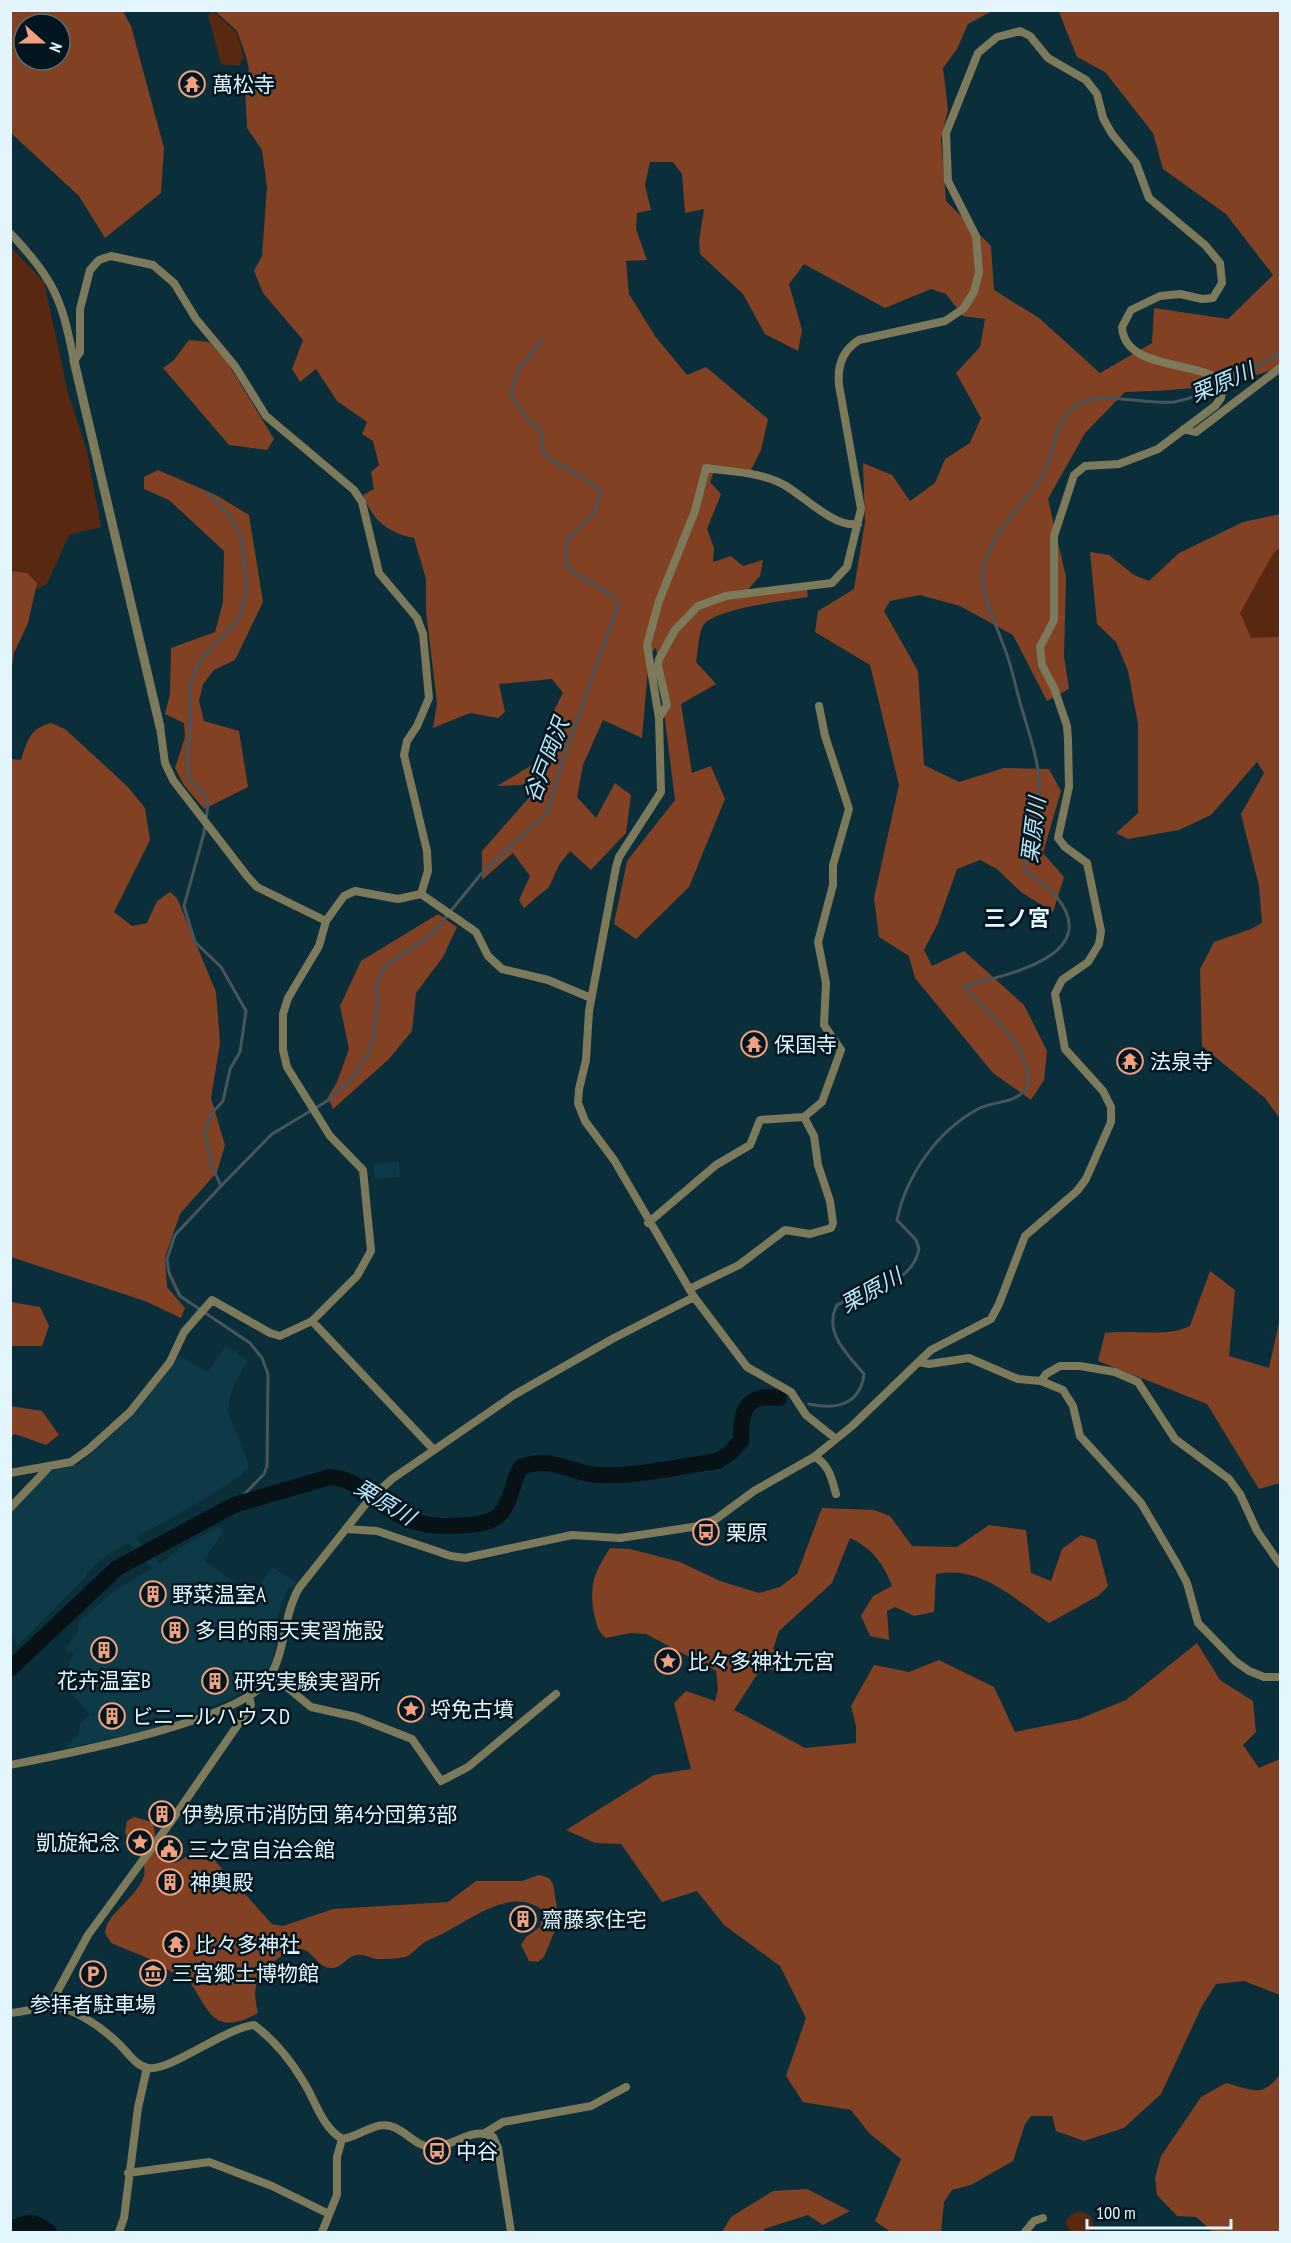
<svg xmlns="http://www.w3.org/2000/svg" width="1291" height="2243" viewBox="0 0 1291 2243" font-family="'PT Sans Narrow','Noto Sans JP',sans-serif">
<rect width="100%" height="100%" fill="#0a2e3a"/>
<path fill="#0e3947" d="M394,1161L399,1162L400,1177L375,1179L373,1165Z
M226,1345L247,1360L231,1393L228,1411L249,1466L242,1475L208,1497L136,1538L160,1564L183,1546L219,1527L223,1532L204,1560L233,1581L253,1595L272,1567L297,1583L288,1589L281,1605L276,1625L280,1628L271,1665L263,1678L249,1690L189,1716L149,1730L64,1749L79,1733L80,1723L90,1715L67,1689L69,1663L74,1653L64,1651L77,1633L79,1621L117,1589L153,1568L128,1543L106,1556L86,1573L88,1575L18,1645L11,1636L10,1513L47,1474L59,1467L78,1464L99,1447L134,1414L180,1356L208,1372Z"/>
<path fill="#592810" d="M213,11L237,33L244,57L239,66L221,64L208,15Z
M10,246L44,282L68,393L87,451L101,527L69,535L47,584L11,601Z
M1280,532V754L1219,653Z
M1080,2211L1091,2216L1093,2226L1089,2232H1071L1065,2224L1069,2216Z"/>
<path fill="#824123" fill-rule="evenodd" d="M10,11H123L131,26L164,148L161,193L105,238L79,196L11,133ZM24,24H60V60H24Z
M215,11H992L968,24L957,49L943,68L948,110L941,139L946,201L991,246L994,290L1039,318L1100,373L1152,343L1154,308L1228,319L1273,275L1226,214L1163,169L1153,133L1105,72L1077,57L1059,12L1046,11H1280V366C1231,388 1178,390 1125,392L1085,433L1048,499L1066,577L1064,656L1069,689L1047,701L1013,635L960,606L920,595L890,601L884,611L918,671L924,765L959,782L1004,768L1049,769L1061,791L1043,853L1064,877L1053,912L1021,892L997,869L980,860L957,869L938,923L924,950L932,966L964,951L1024,1005L1047,1051L1044,1080L1031,1100L993,1073L915,978L909,956L879,937L874,898L899,785L870,665L815,632L818,611L854,589L865,522L863,463L892,475L910,501L935,483L945,459L970,443L981,418L956,373L980,347L985,319L963,316L946,294L931,289L885,308L804,264L789,284L802,330L798,351L765,334L743,294L700,254L699,241L704,209L685,213L682,174L673,162H650L645,185L651,210L637,213L636,229L647,260L626,261L629,294L655,336L687,375L706,367L768,419L761,450L750,472L715,469L710,482L721,494L707,529L714,548L713,562L731,556L743,566L763,560L760,576L742,596L807,590L808,597C788,600 712,609 703,626C698,635 698,652 696,662L716,684L681,704L692,773L711,766L725,799L689,887L636,939L614,924L627,861L675,800L656,647L649,657L642,738L603,720L583,765L577,797L596,818L615,783L631,795L626,833L591,870L570,851L559,865L549,887L524,908L519,900L530,876L513,853L482,880V851L541,784L497,786L552,753L548,722L563,693L552,679L499,684L505,712L498,718L470,713L433,728L437,703L426,611V579L414,538C387,533 373,520 363,495L374,489L371,472L379,465L373,441L362,434L367,422L337,401L316,369L300,382L292,369L303,340L263,293L254,271L262,256L267,187L262,150L247,128L245,86L249,70L246,56L237,31Z
M189,340L209,342L228,363L274,439L267,450L229,445L163,368L174,360Z
M158,470L216,495L249,515L263,602L235,660L214,670L203,684L199,701L204,721L239,731L248,787L204,809L184,785L175,768L185,737L184,723L165,714L170,694L171,648L215,632L223,602L224,551L169,500L144,489V477Z
M1280,514V548L1274,552L1240,613L1251,638L1280,637V1115L1278,1116L1265,1098L1202,1046L1200,969L1214,942L1251,929L1262,923L1259,886L1241,814L1264,773L1257,762L1211,815L1179,830L1128,839L1116,833L1138,813V724L1128,671L1116,642L1097,624L1090,552L1109,555L1134,575L1149,581L1179,553L1243,522Z
M11,571L27,573L37,583L28,623L14,653L11,672Z
M51,723L65,729L127,786L145,808L150,840L114,912L132,926L147,923L157,901L170,892L177,898L216,992L220,1043L211,1098L225,1145L217,1172L180,1214L165,1257L167,1287L185,1308L181,1318L145,1301L11,1257V759L21,760C27,741 30,728 51,723Z
M438,914L457,927L443,957L416,993L412,1031L389,1059L333,1109L328,1097L337,1082L349,1049L340,1006L361,961Z
M1210,1271L1235,1290L1229,1356L1269,1368L1280,1318V1483L1259,1489L1207,1404L1098,1361L1105,1333C1133,1329 1166,1338 1190,1326Z
M11,1302L40,1307L49,1326L42,1346H11Z
M10,1406L42,1411L59,1435L46,1445L15,1434L11,1436Z
M822,1508L874,1510L890,1516L912,1546L957,1547L989,1525L1026,1530L1031,1573L1051,1581L1062,1549L1081,1535L1096,1540L1108,1586L1098,1596L1049,1623C1015,1599 981,1565 936,1574L934,1612L914,1616L895,1607L887,1611L889,1640L870,1636L861,1616L873,1596L892,1586C883,1563 872,1548 850,1538L832,1583L779,1631L773,1649L792,1656L787,1669L760,1670L734,1710L744,1715L805,1748L856,1743V1726L851,1706L874,1665L909,1672L939,1660L994,1687L1015,1732L1079,1719L1126,1700L1197,1643L1220,1680L1253,1701L1256,1732L1243,1745L1259,1768L1280,1759V1995L1244,1981L1216,1984L1202,2006L1161,2094L1124,2128L1084,2141L1056,2131L1052,2116H1031L1025,2124L1013,2161L971,2185L952,2190L944,2202L941,2232H891L875,2221L901,2159L869,2133L851,2110L803,2102L786,2076L806,2018L780,1966L724,1925L697,1891L662,1902L621,1844L595,1843L566,1830L654,1775L691,1769L674,1703L686,1691L715,1701L718,1689L716,1671L646,1634L631,1633L606,1638C597,1631 597,1625 594,1614C589,1585 594,1573 610,1548L630,1549L680,1562L720,1581L759,1593L780,1587L797,1574Z
M134,1817L152,1822C158,1834 152,1843 156,1856C187,1877 184,1841 207,1852L272,1924L283,1926L333,1909L448,1902L476,1881H522L539,1875L549,1878L553,1884L559,1920L544,1957L538,1962L529,1961L521,1945L526,1937L540,1927L543,1911C515,1887 477,1915 451,1929C442,1935 431,1938 422,1944C418,1947 413,1953 408,1956C400,1959 385,1959 376,1959C370,1958 364,1954 358,1955C346,1956 342,1969 330,1968C317,1967 313,1950 300,1949C285,1948 260,1972 256,1986C254,1996 256,2004 258,2013C210,2040 209,2006 185,1975L174,1974L157,1962L111,1943L105,1933C106,1923 112,1916 119,1909C151,1875 153,1872 125,1833L127,1821Z
M1280,2074V2232H1213L1196,2217L1177,2216L1157,2195L1155,2178L1161,2156L1201,2097L1226,2083C1252,2090 1263,2098 1280,2074Z
M807,2189L850,2211L823,2225L808,2215L764,2229V2232H722L731,2217L773,2191Z"/>
<g fill="none" stroke-linecap="round" stroke-linejoin="round">
<path stroke="#48565c" stroke-width="3" d="M207,493L228,514L241,537L247,588L240,617L198,663L190,686V737L187,755L189,779L205,795L208,805L204,833L184,906L195,942L221,967L246,1011L240,1052L230,1069L223,1101L211,1114L205,1134L212,1166L221,1186L175,1235L167,1259L169,1273L180,1296L250,1343L262,1358L268,1374L267,1466L264,1474L234,1505
M221,1186L272,1134L327,1101L350,1081L368,1054L373,1039L378,1003L376,984L384,967L432,934L481,874L548,812L562,762L619,603C607,585 579,583 566,565L567,540L596,511L600,491L588,481L549,458L542,450V436L538,427L527,419L511,395L517,371L543,339
M809,1404C836,1410 860,1405 864,1374C847,1354 823,1332 837,1305C865,1290 912,1286 919,1249L916,1240L897,1220C906,1176 937,1131 978,1109C992,1101 1013,1104 1024,1091C1029,1085 1029,1076 1027,1069C1018,1034 985,1012 964,986C1001,976 1106,957 1056,896C1047,885 1033,879 1024,869C1024,844 1036,822 1039,798C1042,769 1030,737 1022,709C1016,690 1013,671 1006,652C999,631 979,592 983,570C990,532 1021,508 1041,478C1057,453 1051,415 1083,402C1106,392 1147,405 1174,402C1205,397 1253,368 1280,353"/>
<path stroke="#061216" stroke-width="16" d="M10,1669L117,1568L234,1505L330,1477C360,1479 375,1503 401,1516C422,1527 444,1527 468,1525C479,1524 494,1522 501,1513C512,1500 512,1481 521,1467C551,1455 570,1473 598,1475C637,1477 680,1466 718,1461L731,1452L741,1441C740,1412 745,1393 779,1398
M10,2231C26,2220 36,2221 49,2232"/>
<path stroke="#7d7a5c" stroke-width="8" d="M10,233C54,279 62,299 74,361
M74,361L80,352V309L90,270L99,260L111,256L153,265L174,283L196,319L235,366L266,416L354,490L362,502L379,573L417,618L423,634L429,698L417,726L407,741L404,755L427,851L428,871L421,894
M1184,429L1196,432L1280,368
M160,727L165,763L173,780L247,876L257,887L326,921
M648,1223L716,1165L750,1145L760,1120L804,1117L822,1102L841,1050L824,1025L826,983L818,942L833,885V865L849,809L825,736L819,706
M689,1289L739,1265L785,1230L810,1234L831,1228L833,1223L830,1201L818,1165L814,1136L804,1117
M312,1321L434,1450
M919,1362L929,1364L969,1358L1018,1379L1041,1381L1063,1390L1073,1406L1080,1436L1141,1503L1177,1564L1187,1583L1198,1623L1235,1661L1249,1671L1264,1677H1280
M1041,1381L1046,1374L1060,1366H1080L1115,1372L1138,1382L1175,1439L1229,1479L1240,1494L1257,1531L1280,1564
M836,1439L806,1415L791,1392L747,1367L694,1297L614,1160L585,1121L578,1103L579,1089L586,1060L589,1011L616,867L619,857L661,792L659,718L647,645L659,601L695,511L706,468C732,472 763,472 786,486C806,498 835,528 858,524
M814,1457C829,1463 832,1480 836,1494
M10,1473L71,1462L89,1449L130,1412L170,1362L184,1332L212,1300L270,1333L280,1336L312,1321L357,1276L371,1251L363,1170L330,1136L287,1067L283,1050V1014L288,998L319,946L326,921L344,896L355,891L398,899L421,894L476,932L488,956L502,969L548,980L591,998
M10,1508L50,1466
M346,1529L377,1531L451,1556L465,1558L572,1535L620,1538L699,1526L716,1519L754,1491L814,1457L852,1426L931,1350L991,1319L999,1304L1025,1236L1077,1191L1086,1179L1111,1122V1107L1103,1091L1065,1049L1055,994L1062,980L1088,962L1099,944L1101,931L1087,863L1065,847L1058,838L1069,787L1068,740L1067,726L1054,688L1042,665L1040,647L1054,620V536L1074,475L1085,466L1119,464L1158,449L1215,406L1221,398L1224,384C1201,359 1125,372 1122,327L1131,310L1160,296L1180,294L1202,299L1213,298L1222,283L1220,263L1205,245L1149,198L1136,163L1112,134L1103,118L1097,94L1086,80L1048,58L1030,36L1020,31L997,37L978,53L946,133L948,181L976,236L979,272L974,292L963,309L945,321L859,340C843,350 837,366 839,385L861,509L847,567L832,583L726,596L698,606L675,630L659,659L658,666L667,705L659,718
M271,1674L311,1707L356,1717L412,1739L441,1781L468,1767L556,1694
M10,1765C62,1755 243,1721 269,1678C286,1651 283,1616 299,1588L368,1501L392,1479L514,1395L614,1338L694,1297
M49,2007L88,1935L170,1823L248,1710L251,1705L249,1696
M10,2013C23,2012 35,2008 47,2007C72,2005 103,2028 120,2045C128,2053 136,2066 148,2068C169,2072 225,2028 254,2025C273,2039 291,2061 303,2081C316,2101 321,2126 342,2139C359,2137 373,2122 390,2126C405,2129 414,2146 431,2147C453,2148 472,2125 493,2137L498,2148L511,2232
M485,2133L503,2122L591,2106L626,2087
M128,2173L209,2162L272,2186L329,2214
M119,2232L124,2218L138,2108L147,2068
M322,2232L337,2195V2157L342,2139
M1025,2232L1034,2221L1043,2218"/>
<path stroke="#7d7a5c" stroke-width="9" d="M74,361L160,727"/>
</g>
<defs>
<g id="temple-ring" transform="scale(1.35)"><circle r="9.5" fill="#00151e" stroke="#f2a17e" stroke-width="1.5"/><path d="M0-6L5-2H3V0L6.5 2.5H4V6H1.5V3h-3V6H-4V2.5H-6.5L-3 0V-2H-5Z" fill="#f2a17e"/></g>
<g id="bus-ring" transform="scale(1.35)"><circle r="9.5" fill="#00151e" stroke="#f2a17e" stroke-width="1.5"/><path d="M-5-6H5V4H4V6H2V4H-2V6H-4V4H-5ZM-3.5-4V0h7V-4ZM-3.5 1.2v1.5H-2V1.2ZM2 1.2v1.5H3.5V1.2Z" fill="#f2a17e"/></g>
<g id="building-ring" transform="scale(1.35)"><circle r="9.5" fill="#00151e" stroke="#f2a17e" stroke-width="1.5"/><path d="M-4-6H4V6H1V3H-1V6H-4ZM-2.5-4.3h1.7v1.8h-1.7ZM.8-4.3h1.7v1.8H.8ZM-2.5-1h1.7V.8h-1.7ZM.8-1h1.7V.8H.8Z" fill="#f2a17e"/></g>
<g id="sight-ring" transform="scale(1.35)"><circle r="9.5" fill="#00151e" stroke="#f2a17e" stroke-width="1.5"/><path d="M0-6L1.8-2.2L6-1.7L2.9 1.2L3.7 5.4L0 3.3L-3.7 5.4L-2.9 1.2L-6-1.7L-1.8-2.2Z" fill="#f2a17e"/></g>
<g id="civic-ring" transform="scale(1.35)"><circle r="9.5" fill="#00151e" stroke="#f2a17e" stroke-width="1.5"/><path d="M-.6-6.5H3V-4.5H.6V-3L4-1V1h2V6H-6V1h2V-1L-.6-3ZM-1.2 2.5V6h2.4V2.5Z" fill="#f2a17e"/></g>
<g id="museum-ring" transform="scale(1.35)"><circle r="9.5" fill="#00151e" stroke="#f2a17e" stroke-width="1.5"/><path d="M0-6L6-3V-2H-6V-3ZM-5-1h2V3h-2ZM-1-1h2V3h-2ZM3-1h2V3H3ZM-6 4H6V6H-6Z" fill="#f2a17e"/></g>
<g id="parking-ring" transform="scale(1.35)"><circle r="9.5" fill="#00151e" stroke="#f2a17e" stroke-width="1.5"/><path d="M-3.5-5.5H1a3.5 3.5 0 0 1 0 7H-1V5.5H-3.5ZM-1-3.4V-.6H.8a1.4 1.4 0 0 0 0-2.8Z" fill="#f2a17e"/></g>
</defs>
<g fill-rule="evenodd">
<use href="#temple-ring" x="192" y="84"/>
<use href="#temple-ring" x="754" y="1044"/>
<use href="#temple-ring" x="1130" y="1061"/>
<use href="#bus-ring" x="706" y="1532"/>
<use href="#building-ring" x="153" y="1594"/>
<use href="#building-ring" x="175" y="1630"/>
<use href="#building-ring" x="104" y="1650"/>
<use href="#sight-ring" x="668" y="1661"/>
<use href="#building-ring" x="215" y="1681"/>
<use href="#sight-ring" x="411" y="1709"/>
<use href="#building-ring" x="112" y="1716"/>
<use href="#building-ring" x="162" y="1814"/>
<use href="#sight-ring" x="140" y="1842"/>
<use href="#civic-ring" x="169" y="1849"/>
<use href="#building-ring" x="170" y="1882"/>
<use href="#building-ring" x="523" y="1919"/>
<use href="#temple-ring" x="176" y="1944"/>
<use href="#museum-ring" x="153" y="1973"/>
<use href="#parking-ring" x="93" y="1974"/>
<use href="#bus-ring" x="437" y="2151"/>
</g>
<g text-anchor="middle" dominant-baseline="central" stroke-width="5" stroke-linejoin="round" paint-order="stroke">
<g font-size="21" fill="#e3f6fe" stroke="#00151e" text-anchor="start">
<text x="212" y="84">萬松寺</text>
<text x="774" y="1044">保国寺</text>
<text x="1150" y="1061">法泉寺</text>
<text x="726" y="1532">栗原</text>
<text x="172" y="1594">野菜温室A</text>
<text x="195" y="1630">多目的雨天実習施設</text>
<text x="688" y="1661">比々多神社元宮</text>
<text x="104" y="1680" text-anchor="middle">花卉温室B</text>
<text x="234" y="1681">研究実験実習所</text>
<text x="430" y="1709">埒免古墳</text>
<text x="132" y="1716">ビニールハウスD</text>
<text x="182" y="1814">伊勢原市消防団 第4分団第3部</text>
<text x="120" y="1842" text-anchor="end">凱旋紀念</text>
<text x="188" y="1849">三之宮自治会館</text>
<text x="190" y="1882">神輿殿</text>
<text x="542" y="1919">齋藤家住宅</text>
<text x="195" y="1944">比々多神社</text>
<text x="172" y="1973">三宮郷土博物館</text>
<text x="93" y="2004" text-anchor="middle">参拝者駐車場</text>
<text x="456" y="2151">中谷</text>
</g>
<g font-size="22" font-style="italic" fill="#b9e5f6" stroke="#00151e">
<text transform="translate(1222 382) rotate(-23)">栗原川</text>
<text transform="translate(546 760) rotate(-69)">谷戸岡沢</text>
<text transform="translate(1033 830) rotate(-83)">栗原川</text>
<text transform="translate(871 1290) rotate(-29)">栗原川</text>
<text transform="translate(385 1502) rotate(31)">栗原川</text>
</g>
<g font-size="22" font-weight="bold" fill="#e3f6fe" stroke="#00151e">
<text x="1017" y="918">三ノ宮</text>
</g>
</g>
<rect width="1291" height="2243" fill="none" stroke="#e3f6fe" stroke-width="24"/>
<g transform="translate(42 42) rotate(111)"><circle r="28" fill="#00151e" stroke="#5b6f78" stroke-width="1.5"/>
<path d="M0-4.5L10 22L0 15L-10 22Z" fill="#f2a17e"/>
<text y="-9" font-size="16" font-weight="bold" text-anchor="middle" fill="#e3f6fe">N</text>
</g>
<path d="M1087 2219v9h144v-9" fill="none" stroke="#e3f6fe" stroke-width="3"/>
<text x="1096" y="2219" font-size="18" fill="#e3f6fe" stroke="#00151e" stroke-width="4.5" paint-order="stroke">100 m</text>
</svg>
